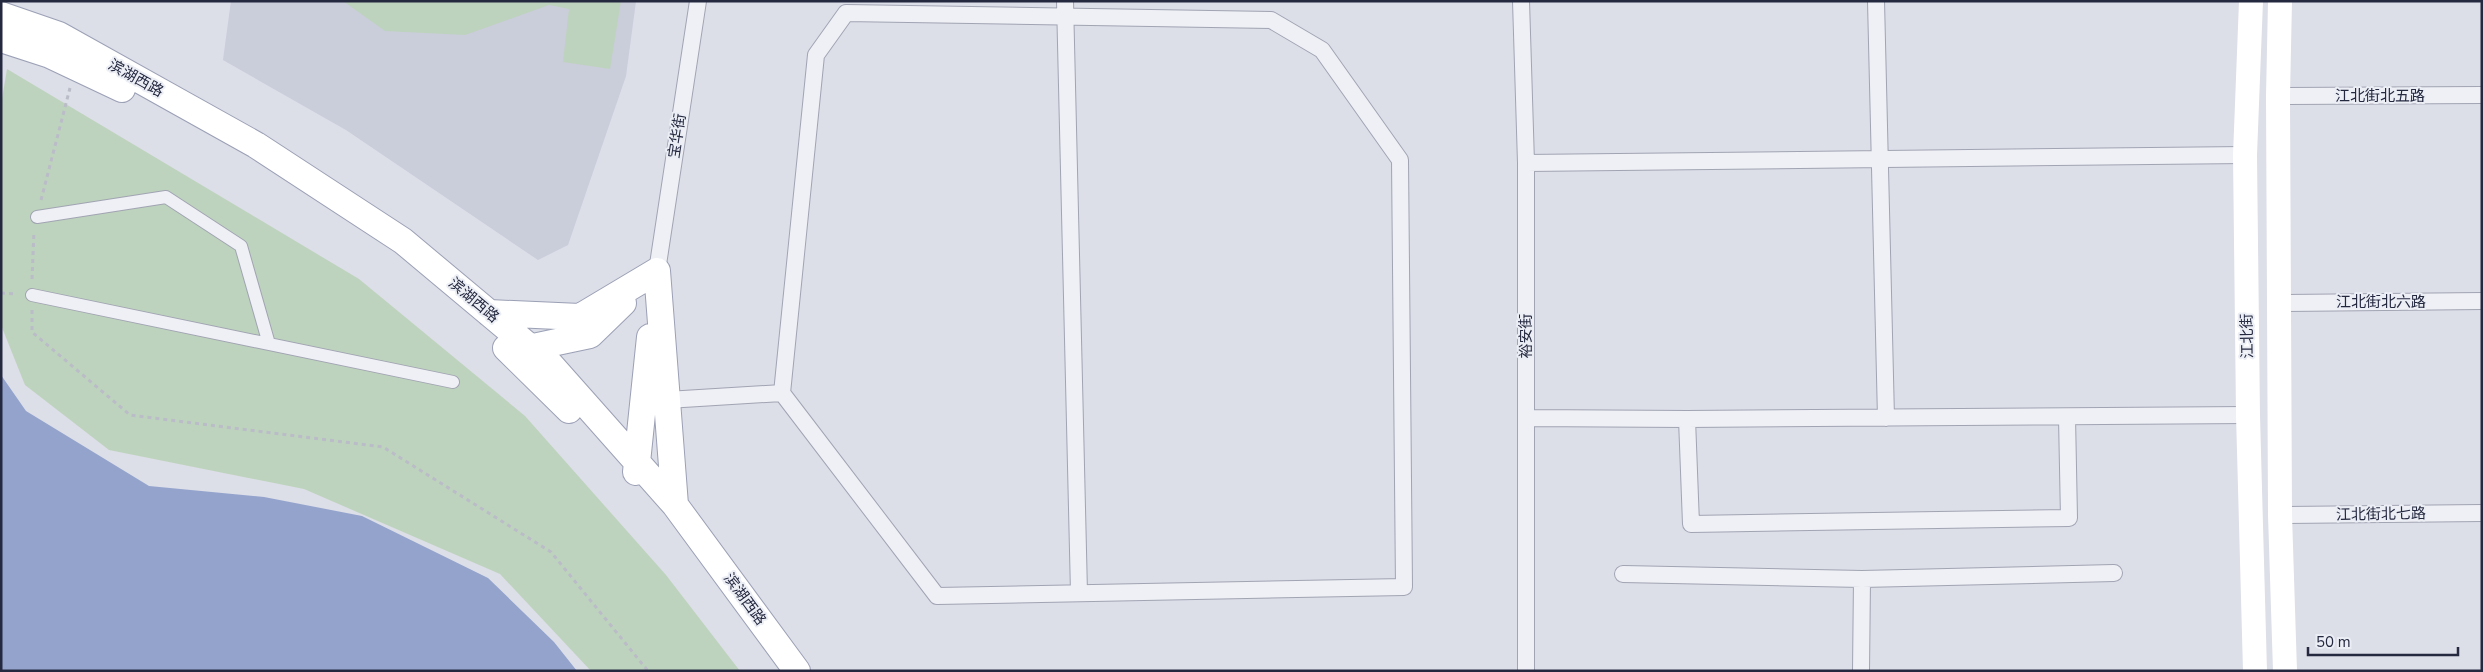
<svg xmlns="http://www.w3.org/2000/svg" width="2483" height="672" viewBox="0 0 2483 672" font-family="'Nunito Sans','Noto Sans SC',sans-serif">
<rect width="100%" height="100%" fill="#dcdee8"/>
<path fill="#cacdda" d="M231,1H636L626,76L568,245L538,260L346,130L223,60Z"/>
<path fill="#bed3bd" d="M343,1H621L610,69L563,62L569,9L549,5L465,35L385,31Z
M7,69L359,279L525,416L666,575L740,671H591L500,574L304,489L109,450L25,385L1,325V105Z"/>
<path fill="#93a3cc" d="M1,375L26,411L149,486L264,497L362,516L488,578L554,642L577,671H1Z"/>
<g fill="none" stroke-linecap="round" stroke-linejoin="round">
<g stroke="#a1a4b2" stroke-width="14">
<path id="pedestrian" d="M37,217L166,197L241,246L269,344
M32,295L453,382"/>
</g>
<g stroke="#a1a4b2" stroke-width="18">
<path id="minor" d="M1065,1L1079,593
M1521,1L1526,163V671
M1876,1L1886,418
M846,13L1271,20L1322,50L1400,160L1404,587L937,596L782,393L816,55Z
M2278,96L2482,95
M1526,163L2245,155
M657,271L698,1
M2281,303L2482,301
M667,400L782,393
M1526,418L1687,419L2248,415
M1687,419L1691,524L2069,518L2067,417
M2280,515L2482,513
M1623,574L1862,579L2114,573
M1861,671L1862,579"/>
</g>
<g stroke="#9ba0b5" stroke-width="28">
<path id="primary" d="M1,15L59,35L256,145L403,241L550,364L675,505L797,671
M1,39L50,55L122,89
M657,271L675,505
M489,313L580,317L657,271
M506,348L569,410
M519,350L590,335L623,303
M636,472L650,337"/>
</g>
<path stroke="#babcc7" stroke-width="3" stroke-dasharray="4 4" stroke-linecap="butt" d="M41,200L70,88
M32,279L34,231
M1,293L17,294
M32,310V332L130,415L383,447L551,552L648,671"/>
<use href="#pedestrian" stroke="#eff0f6" stroke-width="12"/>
<use href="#minor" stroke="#eff0f6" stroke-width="16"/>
<path stroke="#fff" stroke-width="24" d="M2251,1L2245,155L2248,415L2255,671
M2280,1L2278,96L2280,515L2285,671"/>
<use href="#primary" stroke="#fff" stroke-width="26"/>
</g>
<g text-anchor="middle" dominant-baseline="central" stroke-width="4" stroke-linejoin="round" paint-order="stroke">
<g font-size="15" fill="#252940" stroke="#eceef5">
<text transform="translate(136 78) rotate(29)">滨湖西路</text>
<text x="2380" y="96">江北街北五路</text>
<text transform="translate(677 136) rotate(-81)">宝华街</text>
<text transform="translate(474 300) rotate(40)">滨湖西路</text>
<text x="2381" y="302">江北街北六路</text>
<text transform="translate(1526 336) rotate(-90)">裕安街</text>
<text transform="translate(2247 336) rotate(-91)">江北街</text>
<text transform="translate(2381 514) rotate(-1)">江北街北七路</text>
<text transform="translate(745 599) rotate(54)">滨湖西路</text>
</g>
</g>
<rect width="2483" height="672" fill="none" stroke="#252940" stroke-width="5"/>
<path d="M2308 647v8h150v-8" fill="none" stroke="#252940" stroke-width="2.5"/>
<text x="2316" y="647" font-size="15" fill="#252940" stroke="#eceef5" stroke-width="4" paint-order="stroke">50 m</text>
</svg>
